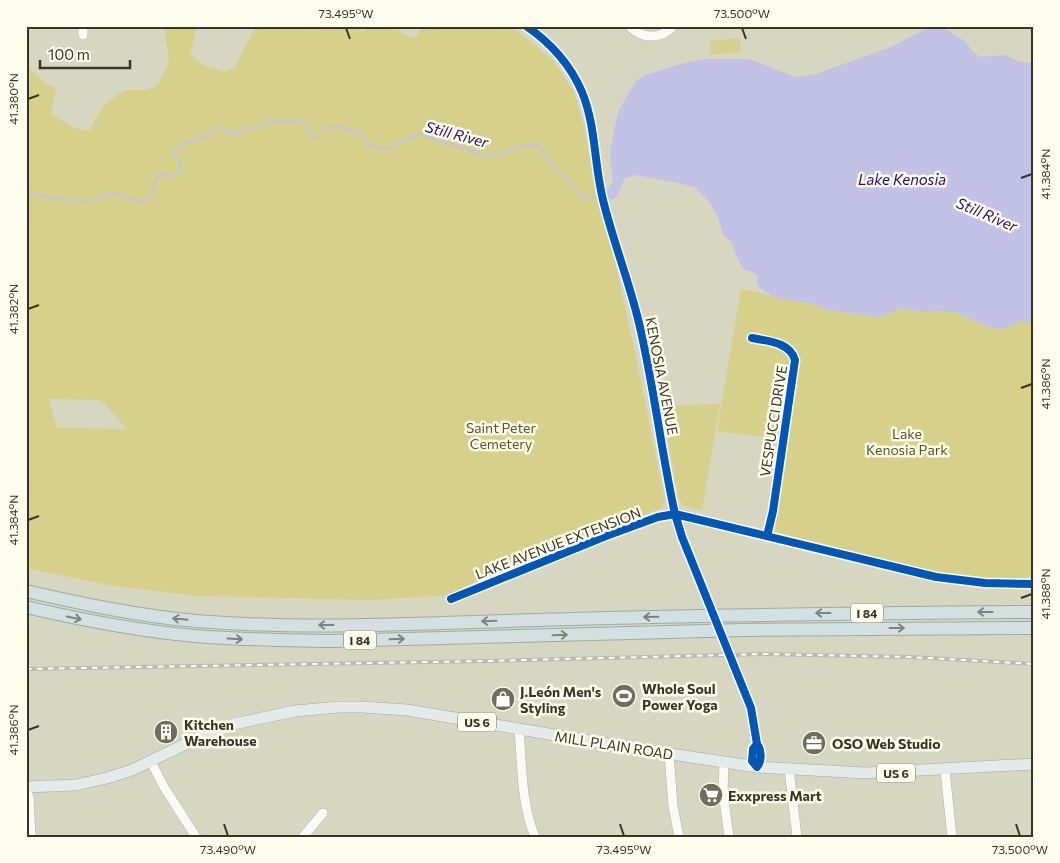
<svg xmlns="http://www.w3.org/2000/svg" width="1060" height="863" viewBox="0 0 1060 863" font-family="Commissioner,sans-serif">
<rect width="100%" height="100%" fill="#d7d6c1"/>
<path fill="#d7d08b" fill-rule="evenodd" d="M164,26H197L190,54L205,66L225,72L235,67L256,26H354L363,32L368,26H390L414,39L423,26H511L553,60L574,92L584,127L598,198L615,262L635,352L665,501L661,508L463,587L456,595L372,600L199,596L114,586L26,568V64L45,83L56,88L51,114L74,128L89,131L103,106L113,98L125,90H145L158,86L169,61ZM49,399L101,400L127,429L57,428Z
M740,38L741,52L711,55L710,41Z
M741,289L813,304L827,310L878,317L889,314L897,309H908L921,312L944,311L958,313L991,328L1002,329L1021,321L1034,323V574L1030,577L990,581L939,579L775,537L780,439L717,431Z
M720,404L702,510L683,505L678,497L662,406Z"/>
<path fill="#c1c2e5" d="M942,26L966,42L972,51L980,57L1005,55L1020,62L1034,63V323L1021,321L1002,329L991,328L958,313L944,311L921,312L908,309H897L889,314L878,317L827,310L813,304L777,298L765,292L758,286L757,275L752,272L744,270C740,262 732,250 732,242L723,235L718,217L708,200L694,187L678,183L636,175L625,178L616,198L610,200L605,192L613,182L610,153L616,121L620,108L636,81L643,76L676,65L703,59H749L795,77L816,74L891,47L924,30Z"/>
<g fill="none" stroke-linecap="round" stroke-linejoin="round">
<path stroke="#c1c2e5" stroke-width="2" d="M26,192C47,198 70,202 92,200C101,199 107,192 118,194C127,195 132,202 143,202L152,196L158,173L173,177L179,172L180,162L172,153L182,144L206,136L220,127L235,134C258,126 281,116 306,124L314,139L325,128L344,127L361,134L368,145L388,149L398,143L420,134L487,156L503,154L521,146L537,144C544,151 546,157 551,164C562,176 573,188 586,198L598,196"/>
<g stroke="#b5b4a4" stroke-width="10">
<path id="minor" d="M526,26C551,43 570,64 582,92C596,126 594,164 603,200C613,241 629,281 639,323C654,386 661,451 675,514L682,537L708,601
M629,26C641,39 661,40 673,26
M83,35V26
M752,338C767,341 790,342 795,360L773,511L767,536
M451,599L606,536L658,517L675,514L936,577L985,583L1034,584
M738,674L751,708L757,744C762,750 762,761 757,767L752,761L753,749L757,744
M519,729C522,765 521,803 535,837
M669,754L673,806L679,837
M151,762L164,787L196,837
M724,763L723,792L729,837
M789,769L797,837
M945,770L952,837
M26,789L29,797L31,837
M303,837L323,813"/>
</g>
<g stroke="#9eaba5" stroke-width="12">
<path id="major" d="M26,787L76,785L107,778L132,770L198,738L234,724L295,711L339,707H362L407,710L638,749L757,767L865,773L1034,764"/>
</g>
<g stroke="#9eaba5" stroke-width="14">
<path id="highway" d="M26,591C83,604 139,616 196,621C320,631 447,622 572,619C726,615 880,613 1034,612
M26,607C82,620 138,631 195,636C240,640 286,640 331,641L743,630L1034,628"/>
</g>
<use href="#minor" stroke="#f9f9f6" stroke-width="9"/>
<use href="#major" stroke="#e2eaea" stroke-width="11"/>
<use href="#highway" stroke="#d3e0e2" stroke-width="12"/>
<g stroke="#bbbbb6" stroke-width="4">
<path id="rail" d="M26,669L486,661L763,654L910,657L1034,664"/>
</g>
<use href="#rail" stroke="#fffeee" stroke-width="2" stroke-dasharray="5.5" stroke-linecap="butt"/>
<g stroke="#b5b4a4" stroke-width="10" stroke-linecap="butt">
<path id="minor-bridge" d="M708,601L738,674"/>
</g>
<use href="#minor-bridge" stroke="#f9f9f6" stroke-width="9"/>
<g stroke="#fffeee" stroke-width="11">
<path id="cycleway" d="M526,26C551,43 570,64 582,92C596,126 594,164 603,200C613,241 629,281 639,323C654,386 661,451 675,514L682,537L751,708L757,744C762,750 762,761 757,767L752,761L753,749L757,744
M752,338C767,341 790,342 795,360L773,511L767,536
M451,599L606,536L658,517L675,514L936,577L985,583L1034,584"/>
</g>
<use href="#cycleway" stroke="#0057b8" stroke-width="8"/>
</g>
<defs><path id="oneway-shaft" d="M-6 0H5M1.5-3L5.5 0L1.5 3" fill="none" stroke-width="1.6" stroke-linecap="round" stroke-linejoin="round" transform="scale(1.25)"/></defs>
<g stroke="#7d827b">
<use href="#oneway-shaft" transform="translate(985 612) rotate(180)"/>
<use href="#oneway-shaft" transform="translate(823 613) rotate(180)"/>
<use href="#oneway-shaft" transform="translate(651 617) rotate(179)"/>
<use href="#oneway-shaft" transform="translate(74 618) rotate(12)"/>
<use href="#oneway-shaft" transform="translate(180 619) rotate(-174)"/>
<use href="#oneway-shaft" transform="translate(489 621) rotate(178)"/>
<use href="#oneway-shaft" transform="translate(326 625) rotate(-180)"/>
<use href="#oneway-shaft" transform="translate(897 628)"/>
<use href="#oneway-shaft" transform="translate(560 635) rotate(-2)"/>
<use href="#oneway-shaft" transform="translate(235 639) rotate(3)"/>
<use href="#oneway-shaft" transform="translate(397 639) rotate(-2)"/>
</g>
<path fill="none" stroke="#373626" stroke-width="2" d="M346,28L350,39M742,28L746,39M28,99L39,95M1021,178L1032,174M28,309L39,305M1021,388L1032,384M28,520L39,516M1021,598L1032,594M28,730L39,726M224,824L228,836M620,824L624,836M1016,824L1020,836"/>
<defs>
<g id="stadium-disc" transform="scale(1.25)"><circle r="9.5" fill="#6f6e5c" stroke="#fffeee"/><path d="M0-5a6.5 5 0 1 0 0 10a6.5 5 0 1 0 0-10ZM-3.5-1.8h7v3.6h-7Z" fill="#fff"/></g>
<g id="shop-disc" transform="scale(1.25)"><circle r="9.5" fill="#6f6e5c" stroke="#fffeee"/><path d="M-5-2.5h2.3a2.7 3.5 0 0 1 5.4 0H5L5.5 6h-11ZM-1.5-2.5h3a1.5 2.3 0 0 0-3 0Z" fill="#fff"/></g>
<g id="building-disc" transform="scale(1.25)"><circle r="9.5" fill="#6f6e5c" stroke="#fffeee"/><path d="M-4-6H4V6H1V3H-1V6H-4ZM-2.5-4.3h1.7v1.8h-1.7ZM.8-4.3h1.7v1.8H.8ZM-2.5-1h1.7V.8h-1.7ZM.8-1h1.7V.8H.8Z" fill="#fff"/></g>
<g id="office-disc" transform="scale(1.25)"><circle r="9.5" fill="#6f6e5c" stroke="#fffeee"/><path d="M-6-3h4V-5.5h4V-3h4V5H-6ZM-1-4.5V-3h2v-1.5ZM-6 0V1H6V0Z" fill="#fff"/></g>
<g id="supermarket-disc" transform="scale(1.25)"><circle r="9.5" fill="#6f6e5c" stroke="#fffeee"/><path d="M-6-5.5h2.5l.6 2H6L4.5 2H-2.5L-4.4-4H-6ZM-1.5 3.2a1.3 1.3 0 1 0 .1 0ZM3 3.2a1.3 1.3 0 1 0 .1 0Z" fill="#fff"/></g>
</defs>
<g fill-rule="evenodd">
<use href="#stadium-disc" x="624" y="696"/>
<use href="#shop-disc" x="503" y="699"/>
<use href="#building-disc" x="166" y="732"/>
<use href="#office-disc" x="814" y="743"/>
<use href="#supermarket-disc" x="711" y="795"/>
</g>
<g text-anchor="middle" dominant-baseline="central" stroke-width="5" stroke-linejoin="round" paint-order="stroke">
<g fill="#fffeee" stroke="#737262" stroke-width="1">
<rect x="851" y="603.5" width="32" height="19" rx="4"/>
<rect x="344" y="630.5" width="32" height="19" rx="4"/>
<rect x="458" y="712.5" width="38" height="19" rx="4"/>
<rect x="877" y="763.5" width="38" height="19" rx="4"/>
</g>
<g font-size="12" font-weight="bold" fill="#373626">
<text x="867" y="613">I 84</text>
<text x="360" y="640">I 84</text>
<text x="477" y="722">US 6</text>
<text x="896" y="773">US 6</text>
</g>
<g font-size="14" fill="#373626" stroke="#fffeee">
<text transform="translate(662 376) rotate(79)">KENOSIA AVENUE</text>
<text transform="translate(773 421) rotate(-81)">VESPUCCI DRIVE</text>
<text transform="translate(558 543) rotate(-21)">LAKE AVENUE EXTENSION</text>
<text transform="translate(614 745) rotate(9)">MILL PLAIN ROAD</text>
</g>
<g font-size="14" fill="#5a5526" stroke="#fffeee">
<text x="501" y="427">Saint Peter<tspan x="501" dy="16">Cemetery</tspan></text>
<text x="907" y="433">Lake<tspan x="907" dy="16">Kenosia Park</tspan></text>
</g>
<g font-size="14" font-weight="bold" fill="#373626" stroke="#fffeee" text-anchor="start">
<text x="642" y="688">Whole Soul<tspan x="642" dy="16">Power Yoga</tspan></text>
<text x="520" y="691">J.León Men's<tspan x="520" dy="16">Styling</tspan></text>
<text x="184" y="724">Kitchen<tspan x="184" dy="16">Warehouse</tspan></text>
<text x="832" y="743">OSO Web Studio</text>
<text x="728" y="795">Exxpress Mart</text>
</g>
<g font-size="15" font-style="italic" fill="#2c087c" stroke="#fffeee">
<text transform="translate(457 134) rotate(15)">Still River</text>
<text x="902" y="179">Lake Kenosia</text>
<text transform="translate(987 214) rotate(23)">Still River</text>
</g>
</g>
<rect width="1060" height="863" fill="none" stroke="#fffeee" stroke-width="55"/>
<path d="M40 60v8h90v-8" fill="none" stroke="#373626" stroke-width="2.5"/>
<text x="48" y="60" font-size="15" fill="#373626" stroke="#fffeee" stroke-width="4" paint-order="stroke">100 m</text>
<rect x="28" y="28" width="1004" height="808" fill="none" stroke="#373626" stroke-width="2"/>
<g font-size="12" text-anchor="middle" fill="#373626">
<text x="346" y="18">73.495°W</text>
<text x="742" y="18">73.500°W</text>
<text transform="translate(14 99) rotate(-90)" y="4">41.380°N</text>
<text transform="translate(1046 174) rotate(-90)" y="4">41.384°N</text>
<text transform="translate(14 309) rotate(-90)" y="4">41.382°N</text>
<text transform="translate(1046 384) rotate(-90)" y="4">41.386°N</text>
<text transform="translate(14 520) rotate(-90)" y="4">41.384°N</text>
<text transform="translate(1046 594) rotate(-90)" y="4">41.388°N</text>
<text transform="translate(14 730) rotate(-90)" y="4">41.386°N</text>
<text x="228" y="854">73.490°W</text>
<text x="624" y="854">73.495°W</text>
<text x="1020" y="854">73.500°W</text>
</g>
</svg>
